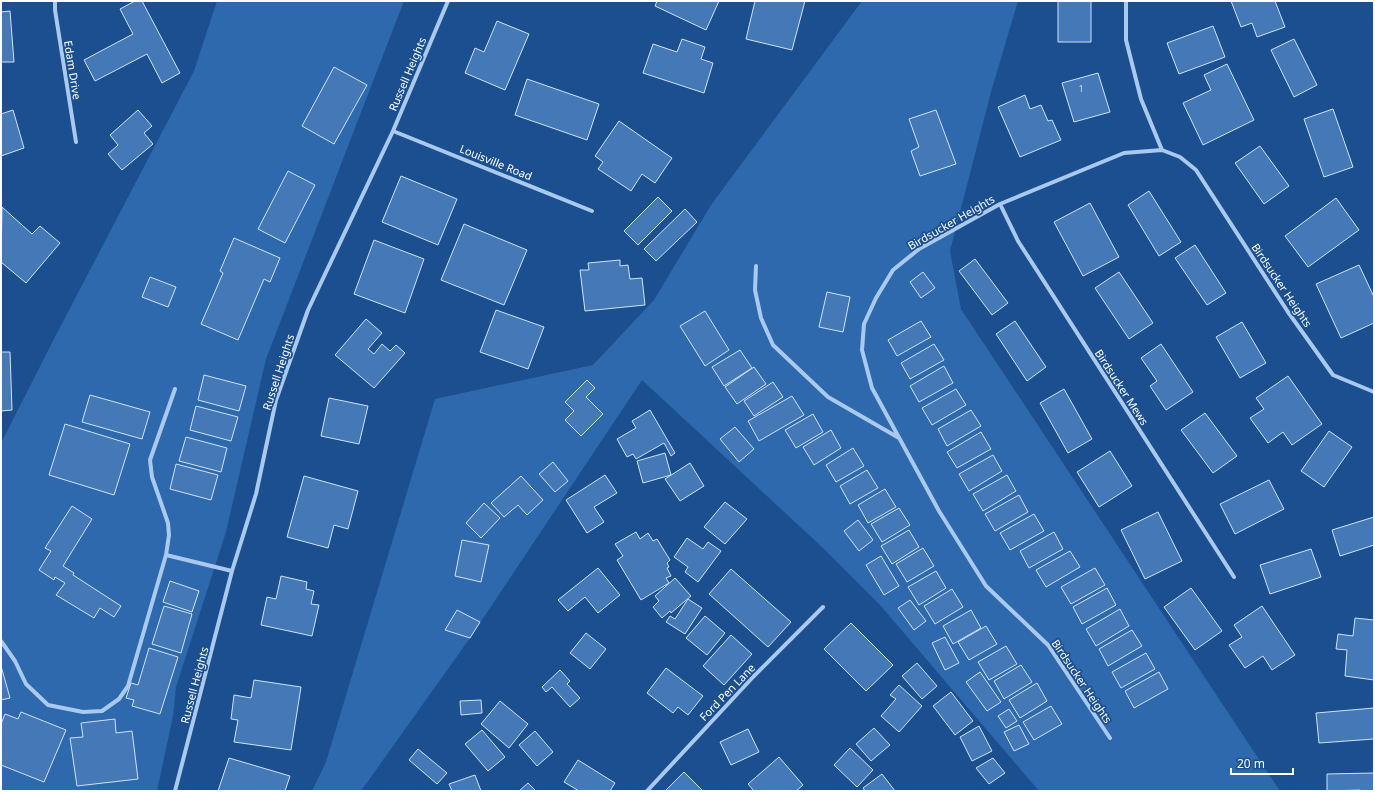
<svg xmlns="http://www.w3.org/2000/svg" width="1375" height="792" viewBox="0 0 1375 792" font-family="'Noto Sans',sans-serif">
<rect width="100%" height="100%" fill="#1b4f8f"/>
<path fill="#2e69ad" d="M217,1H404L266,359L226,532L176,687L173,716L157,791H1V443L56,335L194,71Z
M862,1H1018L991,92L950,251L961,309L1280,791H1039L880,605L824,549L642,380L470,638L361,791H312L326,762L435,399L593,365L654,300L711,205Z"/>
<path fill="#4478b7" stroke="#cfe3fa" d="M135,1H142L180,73L162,83L147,54L95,81L84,60L133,34L120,9Z
M657,1H719L706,30L655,6Z
M755,1H805L792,50L746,39Z
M1058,1H1091V42H1058Z
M1231,1H1275L1285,27L1257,37L1252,23L1241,27Z
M10,11L14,62H1V12Z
M497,21L529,34L505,90L465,73L475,48L484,52Z
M1213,26L1225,57L1179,74L1167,43Z
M682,39L705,47L701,59L713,63L704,93L643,73L653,44L677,52Z
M1294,39L1317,85L1294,97L1271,50Z
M1227,64L1254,120L1203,145L1183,103L1211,90L1204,75Z
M334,67L367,85L334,144L302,126Z
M1098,73L1110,112L1074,122L1062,83Z
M527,79L599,104L587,140L515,115Z
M1025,95L1030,109L1041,105L1048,121L1052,120L1061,140L1020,157L998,107Z
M1333,109L1353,167L1324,177L1304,119Z
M13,110L24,148L1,156V114Z
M138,110L152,126L144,133L153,144L122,170L108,154L118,145L110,135Z
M936,110L956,164L920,176L911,151L919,147L909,119Z
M619,121L672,158L655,183L642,174L631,191L598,169L603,162L595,156Z
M1260,146L1289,186L1264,204L1235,163Z
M288,171L315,185L285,243L258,229Z
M401,176L457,199L438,245L382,222Z
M1149,191L1181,242L1159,256L1128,205Z
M658,197L672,211L638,245L624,231Z
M1336,198L1359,230L1308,267L1285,236Z
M1090,203L1119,257L1083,276L1054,222Z
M2,207L32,234L40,226L60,243L26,283L1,262Z
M685,209L697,222L656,261L644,249Z
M464,224L527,250L504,305L441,280Z
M234,238L280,258L270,282L264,279L238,340L201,324L223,273L220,271Z
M374,240L424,259L405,313L354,294Z
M1195,245L1226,293L1207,305L1175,258Z
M975,259L1008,303L992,315L959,271Z
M620,260V266L628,265L630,279L642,278L645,305L585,311L580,270H589L588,263Z
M1359,265L1374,297V323L1341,338L1316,284Z
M923,272L935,288L921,298L910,282Z
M1119,272L1153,323L1129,339L1095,288Z
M150,277L176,287L168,307L142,297Z
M827,292L850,297L843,332L819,327Z
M496,310L544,327L528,369L480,352Z
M705,311L729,350L705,366L680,326Z
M366,319L382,333L368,349L374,354L382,344L390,351L396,345L405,353L374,388L335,355Z
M921,321L931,337L897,356L888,340Z
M1015,321L1046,367L1027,381L996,334Z
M1242,322L1266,363L1240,378L1216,337Z
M934,344L944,360L910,379L901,363Z
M1161,344L1193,392L1166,410L1150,386L1157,381L1141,358Z
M740,350L752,368L724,386L712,367Z
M1,352H10L12,410L1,411Z
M944,366L953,383L919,402L910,386Z
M754,367L766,384L737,404L725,387Z
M204,375L246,386L239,411L198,400Z
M1288,376L1322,424L1292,445L1283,432L1268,443L1250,418L1264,409L1256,398Z
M587,380L595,388L586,397L603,414L581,436L565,420L574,411L565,402Z
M773,382L783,397L754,416L744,401Z
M956,389L966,405L932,425L922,408Z
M1064,389L1092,439L1068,453L1040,403Z
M90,395L150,412L142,439L82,422Z
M792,396L804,415L759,441L748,421Z
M329,398L368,406L359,444L321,436Z
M196,406L238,417L231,441L190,430Z
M650,410L675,453L671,456L664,443L636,459L633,454L627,457L617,439L636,428L632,421Z
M971,410L981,426L947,446L938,429Z
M1205,413L1237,456L1213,473L1181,430Z
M813,414L823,432L796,448L785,430Z
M65,424L130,444L114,495L49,475Z
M735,427L754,449L739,462L720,439Z
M831,430L841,448L814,465L803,447Z
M1329,431L1352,447L1324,487L1301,471Z
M981,432L991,449L957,468L947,452Z
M186,437L227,448L221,472L179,461Z
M853,448L864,466L836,482L826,465Z
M1110,451L1132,486L1099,507L1077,472Z
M665,453L671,475L643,483L637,461Z
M993,455L1002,471L969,491L959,474Z
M553,462L568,481L555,492L539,474Z
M690,463L704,486L680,501L665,479Z
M176,464L218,475L211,500L170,489Z
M867,470L878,488L850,504L840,486Z
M605,475L617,493L594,507L604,522L587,533L566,500Z
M1007,475L1016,491L983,511L973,494Z
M304,476L358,491L348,529L334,525L328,548L287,537Z
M521,476L543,500L527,515L518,505L504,517L491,503Z
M1269,480L1284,509L1235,534L1220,504Z
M885,489L896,507L868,523L858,505Z
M1019,495L1028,512L995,531L985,514Z
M725,502L747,519L725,544L704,527Z
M484,503L500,518L481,538L466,523Z
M72,506L92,519L63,566L74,573L73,575L121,606L114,617L100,608L94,618L56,595L65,583L55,577L54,580L39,570L51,551L45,548Z
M899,508L910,525L882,542L871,524Z
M1158,512L1182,561L1145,579L1121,530Z
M1034,514L1044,531L1010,550L1000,533Z
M1374,517V545L1340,556L1332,530Z
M858,520L873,540L859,551L844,531Z
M909,530L919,547L892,564L881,546Z
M636,532L640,539L648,533L653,541L657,539L670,560L667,563L669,567L667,568L671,576L666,578L669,583L641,600L617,560L623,556L615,544Z
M1054,532L1063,549L1029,568L1020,551Z
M687,538L703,549L708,542L721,551L698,582L685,572L688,567L674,557Z
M462,540L489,545L481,582L455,576Z
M923,548L934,566L907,582L896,564Z
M1311,549L1321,577L1270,594L1260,565Z
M1070,551L1080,567L1046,587L1036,570Z
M881,556L899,586L884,595L866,565Z
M598,568L620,595L598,613L585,597L568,611L558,600Z
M1095,568L1105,585L1071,604L1061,587Z
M731,569L791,622L768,647L709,594Z
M936,571L946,588L919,605L908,587Z
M281,576L307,582L306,589L314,591L311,604L319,605L312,636L261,625L267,597L276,599Z
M675,578L691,596L671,613L670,611L662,618L653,607L659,601L655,596Z
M170,581L199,591L192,612L163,602Z
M1107,588L1116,605L1082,624L1073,607Z
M1191,588L1222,631L1195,650L1164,607Z
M952,589L963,607L935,624L924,606Z
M688,599L702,608L685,634L666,622L670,616L675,619Z
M910,600L926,621L914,630L898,608Z
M164,606L192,614L181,653L152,644Z
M1262,606L1295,655L1272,670L1263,656L1245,668L1229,645L1242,637L1234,625Z
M1120,609L1129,626L1096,646L1086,629Z
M457,610L480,622L470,638L445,630Z
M971,610L981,628L953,644L943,626Z
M705,616L725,633L707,655L686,638Z
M1355,618L1374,620V680L1345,676L1347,650L1336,649L1338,634L1353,636Z
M851,623L893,665L866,691L824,649Z
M986,626L997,644L969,660L958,642Z
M1132,630L1142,646L1108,666L1099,649Z
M586,633L606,649L590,669L570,653Z
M731,635L752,654L724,685L703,666Z
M945,637L959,663L945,670L932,643Z
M1006,646L1017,664L989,680L978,662Z
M149,648L178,657L160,714L132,706L134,700L126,698L131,683L138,685Z
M1146,653L1155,669L1121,688L1112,672Z
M917,663L937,686L922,699L902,676Z
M1021,665L1032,682L1004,699L994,681Z
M1,666L10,698L1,700Z
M666,668L703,696L688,715L678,707L673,713L647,693Z
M560,670L570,681L567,684L580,698L570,707L552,687L546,692L542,687Z
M980,672L1001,702L987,711L966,682Z
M1159,672L1168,689L1134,708L1125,691Z
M254,680L301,687L291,750L234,742L238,720L231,719L234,695L251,698Z
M1037,683L1047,701L1020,718L1009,700Z
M899,685L922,706L899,732L881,716L896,699L890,695Z
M951,692L973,721L955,735L933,706Z
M481,700L482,713L461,715L460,701Z
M500,701L528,724L509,748L481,724Z
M1051,706L1062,724L1034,740L1023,722Z
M1374,708V739L1319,743L1316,713Z
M1009,709L1017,721L1006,728L998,716Z
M21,712L66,730L44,782L1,765V724L5,714L18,719Z
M115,719L116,733L132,731L138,779L77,786L70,738L83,737L81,723Z
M1019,725L1029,744L1014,751L1004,732Z
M979,726L992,751L972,761L960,737Z
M874,728L890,745L871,761L856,744Z
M748,729L759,752L731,765L720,742Z
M482,730L505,757L488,771L465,744Z
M535,731L553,752L537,766L519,745Z
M850,748L873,770L857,787L834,765Z
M418,749L447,773L437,784L409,760Z
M779,757L803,785L796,791H754L748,784Z
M229,758L290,776L285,791H218Z
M993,758L1005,773L989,784L976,768Z
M578,760L615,783L610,791H579L564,782Z
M684,772L703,791H665Z
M1374,773V791H1360V790L1327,791V774Z
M882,774L895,791H865L863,788Z
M475,775L481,791H452L449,784Z
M528,783L536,791H519Z"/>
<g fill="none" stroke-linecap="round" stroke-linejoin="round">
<path stroke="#a9c9ee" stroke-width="4" d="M55,1V10L76,142
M1126,1V40L1141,99L1162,150
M393,131L592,211
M1000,204L1018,241L1234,577
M756,266L755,290L761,318L773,345L828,397L899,438
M166,555L232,571
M1,641L15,661L26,684L48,705L83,712L102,711L119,699L128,686L166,555L169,535L168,523L152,477L150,460L175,389
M1110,738L1048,645L986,586L939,511L872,388L862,350L864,324L876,298L893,270L919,249L1000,204L1124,153L1162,150L1180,157L1196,170L1288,312L1333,375L1374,392
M175,791L232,571L256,494L276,400L308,310L393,131L448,1
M647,791L753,677L823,607"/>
</g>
<g text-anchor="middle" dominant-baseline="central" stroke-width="3.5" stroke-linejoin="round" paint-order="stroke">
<g font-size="9" fill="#d0dded">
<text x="1081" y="88">1</text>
</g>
<g font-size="11" fill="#fff" stroke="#1b4f8f">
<text transform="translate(73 70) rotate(81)">Edam Drive</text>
<text transform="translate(407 74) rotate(-67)">Russell Heights</text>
<text transform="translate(496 162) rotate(22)">Louisville Road</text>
<text transform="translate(951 222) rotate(-30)">Birdsucker Heights</text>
<text transform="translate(1282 285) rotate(56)">Birdsucker Heights</text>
<text transform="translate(278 372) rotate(-72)">Russell Heights</text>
<text transform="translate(1122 387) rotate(57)">Birdsucker Mews</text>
<text transform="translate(1082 681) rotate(56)">Birdsucker Heights</text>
<text transform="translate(194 685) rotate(-75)">Russell Heights</text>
<text transform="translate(727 692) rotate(-46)">Ford Pen Lane</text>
</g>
</g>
<rect width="1375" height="792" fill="none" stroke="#ffffff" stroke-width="4"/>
<path d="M1231 768v6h62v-6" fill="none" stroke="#ffffff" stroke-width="2"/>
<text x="1237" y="768" font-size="12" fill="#ffffff" stroke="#1b4f8f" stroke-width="3" paint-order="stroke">20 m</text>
</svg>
